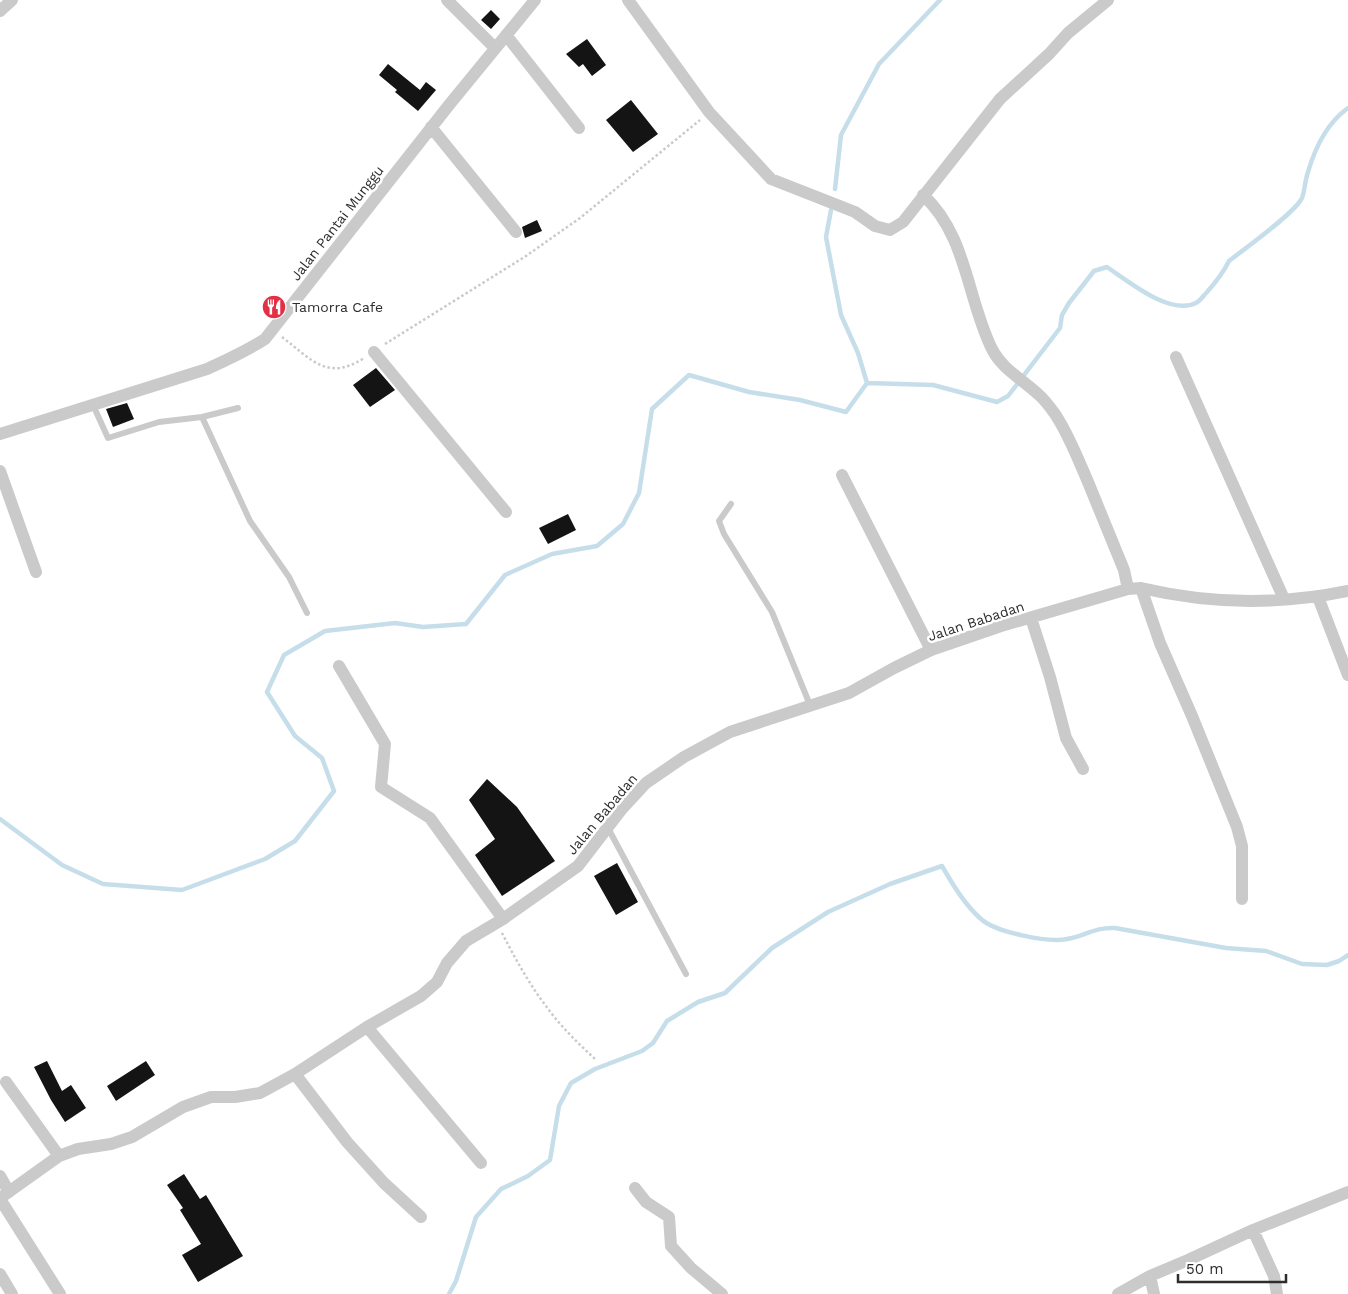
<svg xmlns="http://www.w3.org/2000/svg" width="1348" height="1294" viewBox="0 0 1348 1294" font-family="'Work Sans',sans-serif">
<rect width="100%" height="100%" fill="#fff"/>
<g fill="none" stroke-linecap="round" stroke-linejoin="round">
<path stroke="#c6deea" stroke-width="4.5" d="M835,189L841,135L879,64L940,0
M867,383L933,385L997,402L1008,396L1060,328L1062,315L1069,303L1094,271L1107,267C1128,281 1170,316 1196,303C1200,301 1204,295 1207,292C1216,282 1223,273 1229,261C1244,249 1295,213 1302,198C1305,190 1305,180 1308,172C1315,148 1327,123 1348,108
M0,819L62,865L103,884L182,890L265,859L295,841L334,791L322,758L295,736L267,692L284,655L325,631L395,623L423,627L466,624L505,575L552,554L597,546L623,524L639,493L652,409L689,375L749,392L800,400L846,412L867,383L858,353L841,315L826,237L831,210
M449,1294L456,1281L476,1217L501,1189L528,1176L550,1160L559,1106L571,1083L595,1069L642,1051L653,1043L667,1021L698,1002L725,993L772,948L828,912L890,884L942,866C953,885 965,905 981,919C995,932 1048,943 1067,939C1085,936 1095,927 1115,928L1226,948L1266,951L1302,964L1327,965L1339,961L1348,955"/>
</g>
<path fill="#141414" d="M491,10L500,19L491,29L481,20Z
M587,39L606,65L592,76L583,64L579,67L566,54Z
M388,64L420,90L426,82L436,90L418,111L395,92L397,90L379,75Z
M631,100L658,134L633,152L606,120Z
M537,220L542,231L525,238L522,227Z
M376,368L395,390L370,407L353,385Z
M127,403L134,419L113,427L106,409Z
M568,514L576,530L548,544L539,528Z
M487,779L517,807L555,861L502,896L475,855L495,839L469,800Z
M617,863L638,902L616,915L594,876Z
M47,1061L62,1091L71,1085L86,1108L65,1122L51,1100L34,1067Z
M146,1061L155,1075L116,1101L107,1086Z
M184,1174L200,1199L206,1195L243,1256L198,1282L182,1255L201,1244L180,1210L183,1208L167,1185Z"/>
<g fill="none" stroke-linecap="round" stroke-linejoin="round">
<path stroke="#cacaca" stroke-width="2.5" stroke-dasharray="2.5 2.5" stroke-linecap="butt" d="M282,337C311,359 327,382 364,358
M385,344L526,256L580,218L700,120
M502,933C515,958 529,984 546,1006C560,1026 578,1043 596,1060"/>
<path stroke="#cacaca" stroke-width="6" d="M93,405L108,438L159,422L202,417L250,521L289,577L307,613
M202,417L238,408
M731,504L719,521L724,534L772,612L810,705
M608,828L686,974"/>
<path stroke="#cacaca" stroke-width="12" d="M447,0L495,48
M628,0L709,112L771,179L855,212L875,226L890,230L903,222L1000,99L1049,54L1068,33L1108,0
M0,11L12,0
M506,35L579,128
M431,127L516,232
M923,195C967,235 967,299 992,349C1002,369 1022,379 1038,394C1044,399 1050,407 1055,414C1069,435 1078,459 1088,482C1100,512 1112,541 1124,570L1128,589
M374,352L506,512
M1176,357L1284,599
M0,434L207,369C227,360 247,351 265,339L449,105L535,0
M0,471L36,572
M842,475L931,650
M1141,588L1160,643L1192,716L1237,827L1242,846V899
M1318,597L1348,675
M1031,618L1050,677L1066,738L1083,769
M339,666L385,744L381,787L430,818L503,919
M367,1027L481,1163
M295,1074L347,1142L384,1183L421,1217
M6,1082L59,1156
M0,1176L9,1192
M635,1188L646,1202L669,1217L671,1246L691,1268L722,1294
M0,1198L59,1156L78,1149L111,1144L132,1137L183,1107L211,1097H235L260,1093L295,1074L367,1027L421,996L437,982L447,963L466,941L503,919L578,866L621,810L646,783L684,757L730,732L849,693L894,668L931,650L1001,626L1128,589L1141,588C1209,604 1280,605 1348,591
M0,1199L60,1294
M1253,1230L1274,1276L1277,1294
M0,1274L12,1294
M1150,1276L1154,1294
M1118,1294L1150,1276L1188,1260L1253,1230L1348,1192"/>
</g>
<defs>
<g id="restaurant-disc" transform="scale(1.25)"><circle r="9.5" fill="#e23047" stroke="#fff"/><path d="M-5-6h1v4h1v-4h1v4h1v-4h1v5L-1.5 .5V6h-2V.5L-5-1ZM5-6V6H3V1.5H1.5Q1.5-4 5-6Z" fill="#fff"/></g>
</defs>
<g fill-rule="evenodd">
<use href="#restaurant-disc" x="274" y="307"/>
</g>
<g text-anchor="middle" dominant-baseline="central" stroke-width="5" stroke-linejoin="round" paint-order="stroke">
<g font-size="14" fill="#2d2d2d" stroke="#fff">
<text transform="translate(337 223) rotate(-52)">Jalan Pantai Munggu</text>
<text transform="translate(976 621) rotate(-18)">Jalan Babadan</text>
<text transform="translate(602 814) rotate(-50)">Jalan Babadan</text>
</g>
<g font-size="14" fill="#2d2d2d" stroke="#fff" text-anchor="start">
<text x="292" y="307">Tamorra Cafe</text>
</g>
</g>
<path d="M1178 1274v8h108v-8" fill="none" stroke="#2d2d2d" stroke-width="2.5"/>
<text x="1186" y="1274" font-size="15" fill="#2d2d2d" stroke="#ffffff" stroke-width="4" paint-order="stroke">50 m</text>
</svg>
